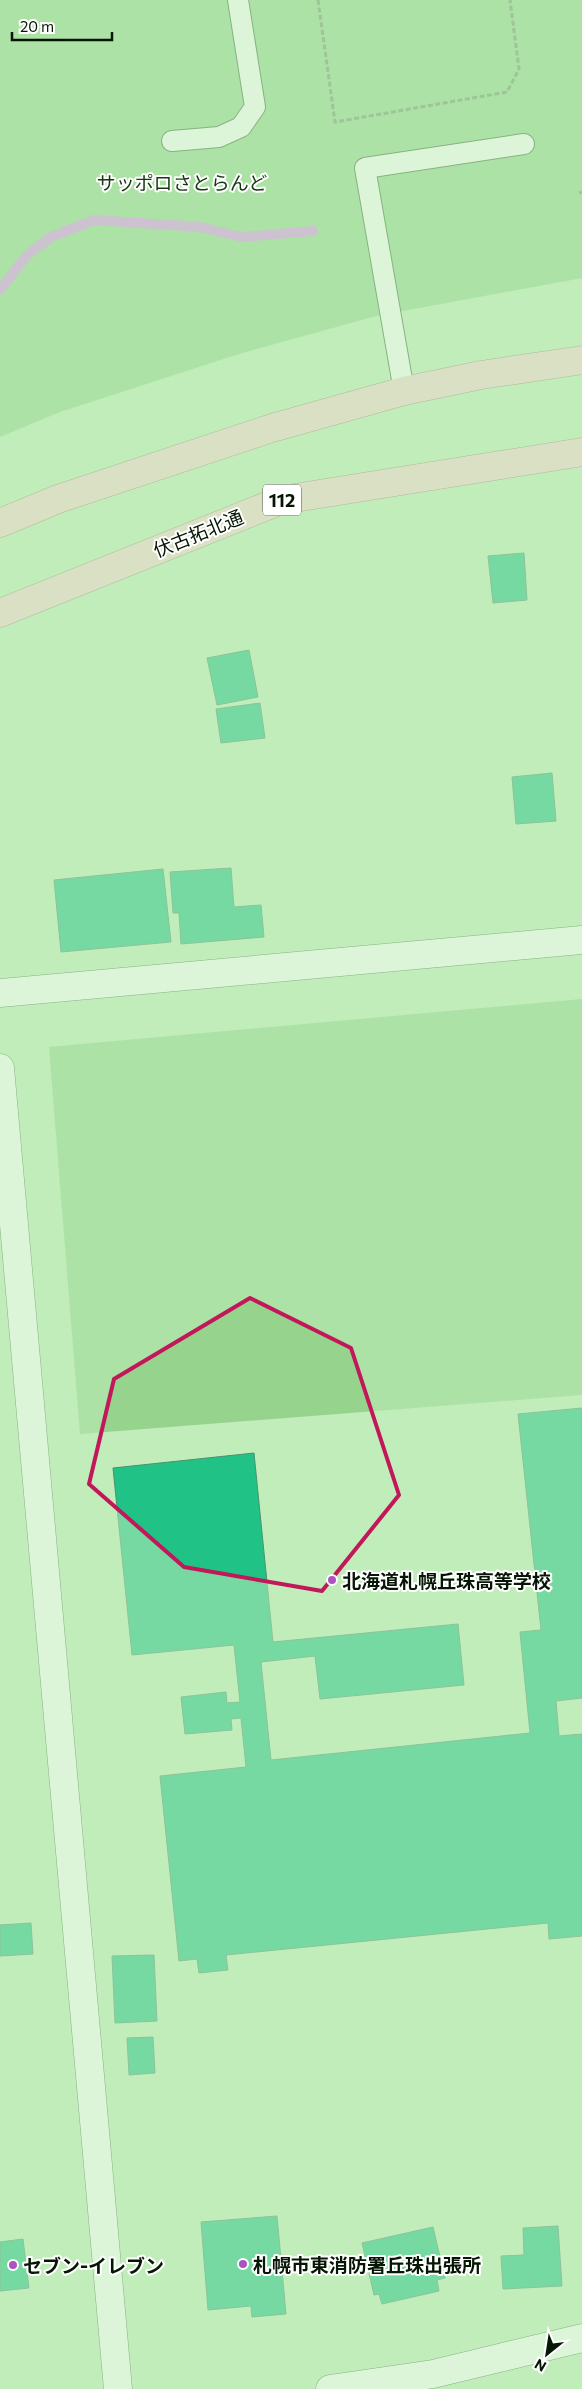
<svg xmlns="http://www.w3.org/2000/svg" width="582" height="2389" viewBox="0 0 582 2389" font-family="Commissioner,'Noto Sans JP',sans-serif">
<rect width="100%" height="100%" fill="#c0edb9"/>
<path fill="#96d48d" d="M0,0H582V278L376,316L242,353L60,412L0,437Z
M582,999V1395L80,1434L49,1047Z"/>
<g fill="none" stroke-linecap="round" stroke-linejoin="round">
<path stroke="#dd8eeb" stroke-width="10" d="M0,290L27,255L51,237L94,220L200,227L241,237L313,231"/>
</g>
<path fill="#21c286" stroke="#4e9070" d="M524,553L527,600L493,603L488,556Z
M249,650L258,697L217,705L207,658Z
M260,703L265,738L221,743L216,709Z
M552,773L556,821L516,824L512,777Z
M231,868L234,907L261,905L264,937L181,944L179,913H173L170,872Z
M163,869L171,942L61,952L54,880Z
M582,1408V1698L556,1701L559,1736L582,1734V1936L549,1939L548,1923L226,1955L228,1970L199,1973L197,1959L179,1961L160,1776L246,1767L241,1718L231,1719L232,1730L185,1734L181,1697L226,1692L227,1703L240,1702L234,1645L132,1655L113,1468L254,1453L273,1642L458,1624L464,1685L320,1699L315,1656L261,1662L271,1760L530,1733L520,1632L541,1630L518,1414Z
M31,1923L33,1954L0,1956V1925Z
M154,1955L157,2021L115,2023L112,1956Z
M153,2037L155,2073L129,2075L127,2038Z
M277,2216L286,2314L252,2317L251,2306L208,2310L201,2222Z
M558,2226L562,2286L503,2289L501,2256L524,2255L523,2228Z
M433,2227L445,2278L437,2280L439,2291L382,2304L379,2294L374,2295L362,2243Z
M23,2239L29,2288L0,2291V2242Z"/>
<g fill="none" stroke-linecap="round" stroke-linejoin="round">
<g stroke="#446c3e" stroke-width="22">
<path id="lane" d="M172,141L219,137L241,127L255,107L238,0
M404,391L365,168L524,144"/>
</g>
<g stroke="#446c3e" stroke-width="29">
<path id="street" d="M0,993L582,940
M0,1068L118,2389"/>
</g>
<g stroke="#446c3e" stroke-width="29">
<path id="secondary" d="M330,2389L433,2374L582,2338"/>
</g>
<g stroke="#a27b73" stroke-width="29">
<path id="primary" d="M0,523L58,499L272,428L404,391L481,375L582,360
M0,613L282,500L582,452"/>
</g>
<path stroke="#74956f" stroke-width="3" stroke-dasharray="5 2.5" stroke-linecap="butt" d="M318,0L335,122L507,92L519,69L510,0
M579,193L582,192"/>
<use href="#lane" stroke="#fff" stroke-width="20"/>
<use href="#street" stroke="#fff" stroke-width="28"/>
<use href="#secondary" stroke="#fff" stroke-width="28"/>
<use href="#primary" stroke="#fad1cf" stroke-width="28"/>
</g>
<path d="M0 0H582V2389H0ZM250,1298L351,1348L399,1495L322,1591L184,1567L89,1484L114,1379Z" fill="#c0edb9" fill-opacity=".55" fill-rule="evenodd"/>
<path fill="none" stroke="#c2185b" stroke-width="4" stroke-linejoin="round" d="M250,1298L351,1348L399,1495L322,1591L184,1567L89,1484L114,1379Z"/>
<g fill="#ae53be" stroke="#fff" stroke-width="2">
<circle cx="332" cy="1580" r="5"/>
<circle cx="243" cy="2264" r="5"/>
<circle cx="13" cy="2265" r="5"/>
</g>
<g text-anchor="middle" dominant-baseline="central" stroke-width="4" stroke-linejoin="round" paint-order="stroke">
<rect fill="#fff" stroke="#515c4f" stroke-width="1" x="263" y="484.5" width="38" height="31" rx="4"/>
<g font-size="18" font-weight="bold" fill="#061604">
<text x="282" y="500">112</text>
</g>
<g font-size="19" fill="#163711" stroke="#fff">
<text x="182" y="182">サッポロさとらんど</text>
</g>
<g font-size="19" fill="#061604" stroke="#fff">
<text transform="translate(198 533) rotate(-22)">伏古拓北通</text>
</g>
<g font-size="19" font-weight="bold" fill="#061604" stroke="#fff" text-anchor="start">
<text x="342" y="1580">北海道札幌丘珠高等学校</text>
<text x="253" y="2264">札幌市東消防署丘珠出張所</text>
<text x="23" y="2265">セブン-イレブン</text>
</g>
</g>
<g transform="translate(547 2354) rotate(210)" stroke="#ffffff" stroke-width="4" paint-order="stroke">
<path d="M0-4L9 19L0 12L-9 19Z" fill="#061604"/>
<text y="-8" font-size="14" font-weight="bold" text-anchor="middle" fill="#061604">N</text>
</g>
<path d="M12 32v8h100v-8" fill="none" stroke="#061604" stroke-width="2.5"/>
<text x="20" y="32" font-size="15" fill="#061604" stroke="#ffffff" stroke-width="4" paint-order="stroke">20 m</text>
</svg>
